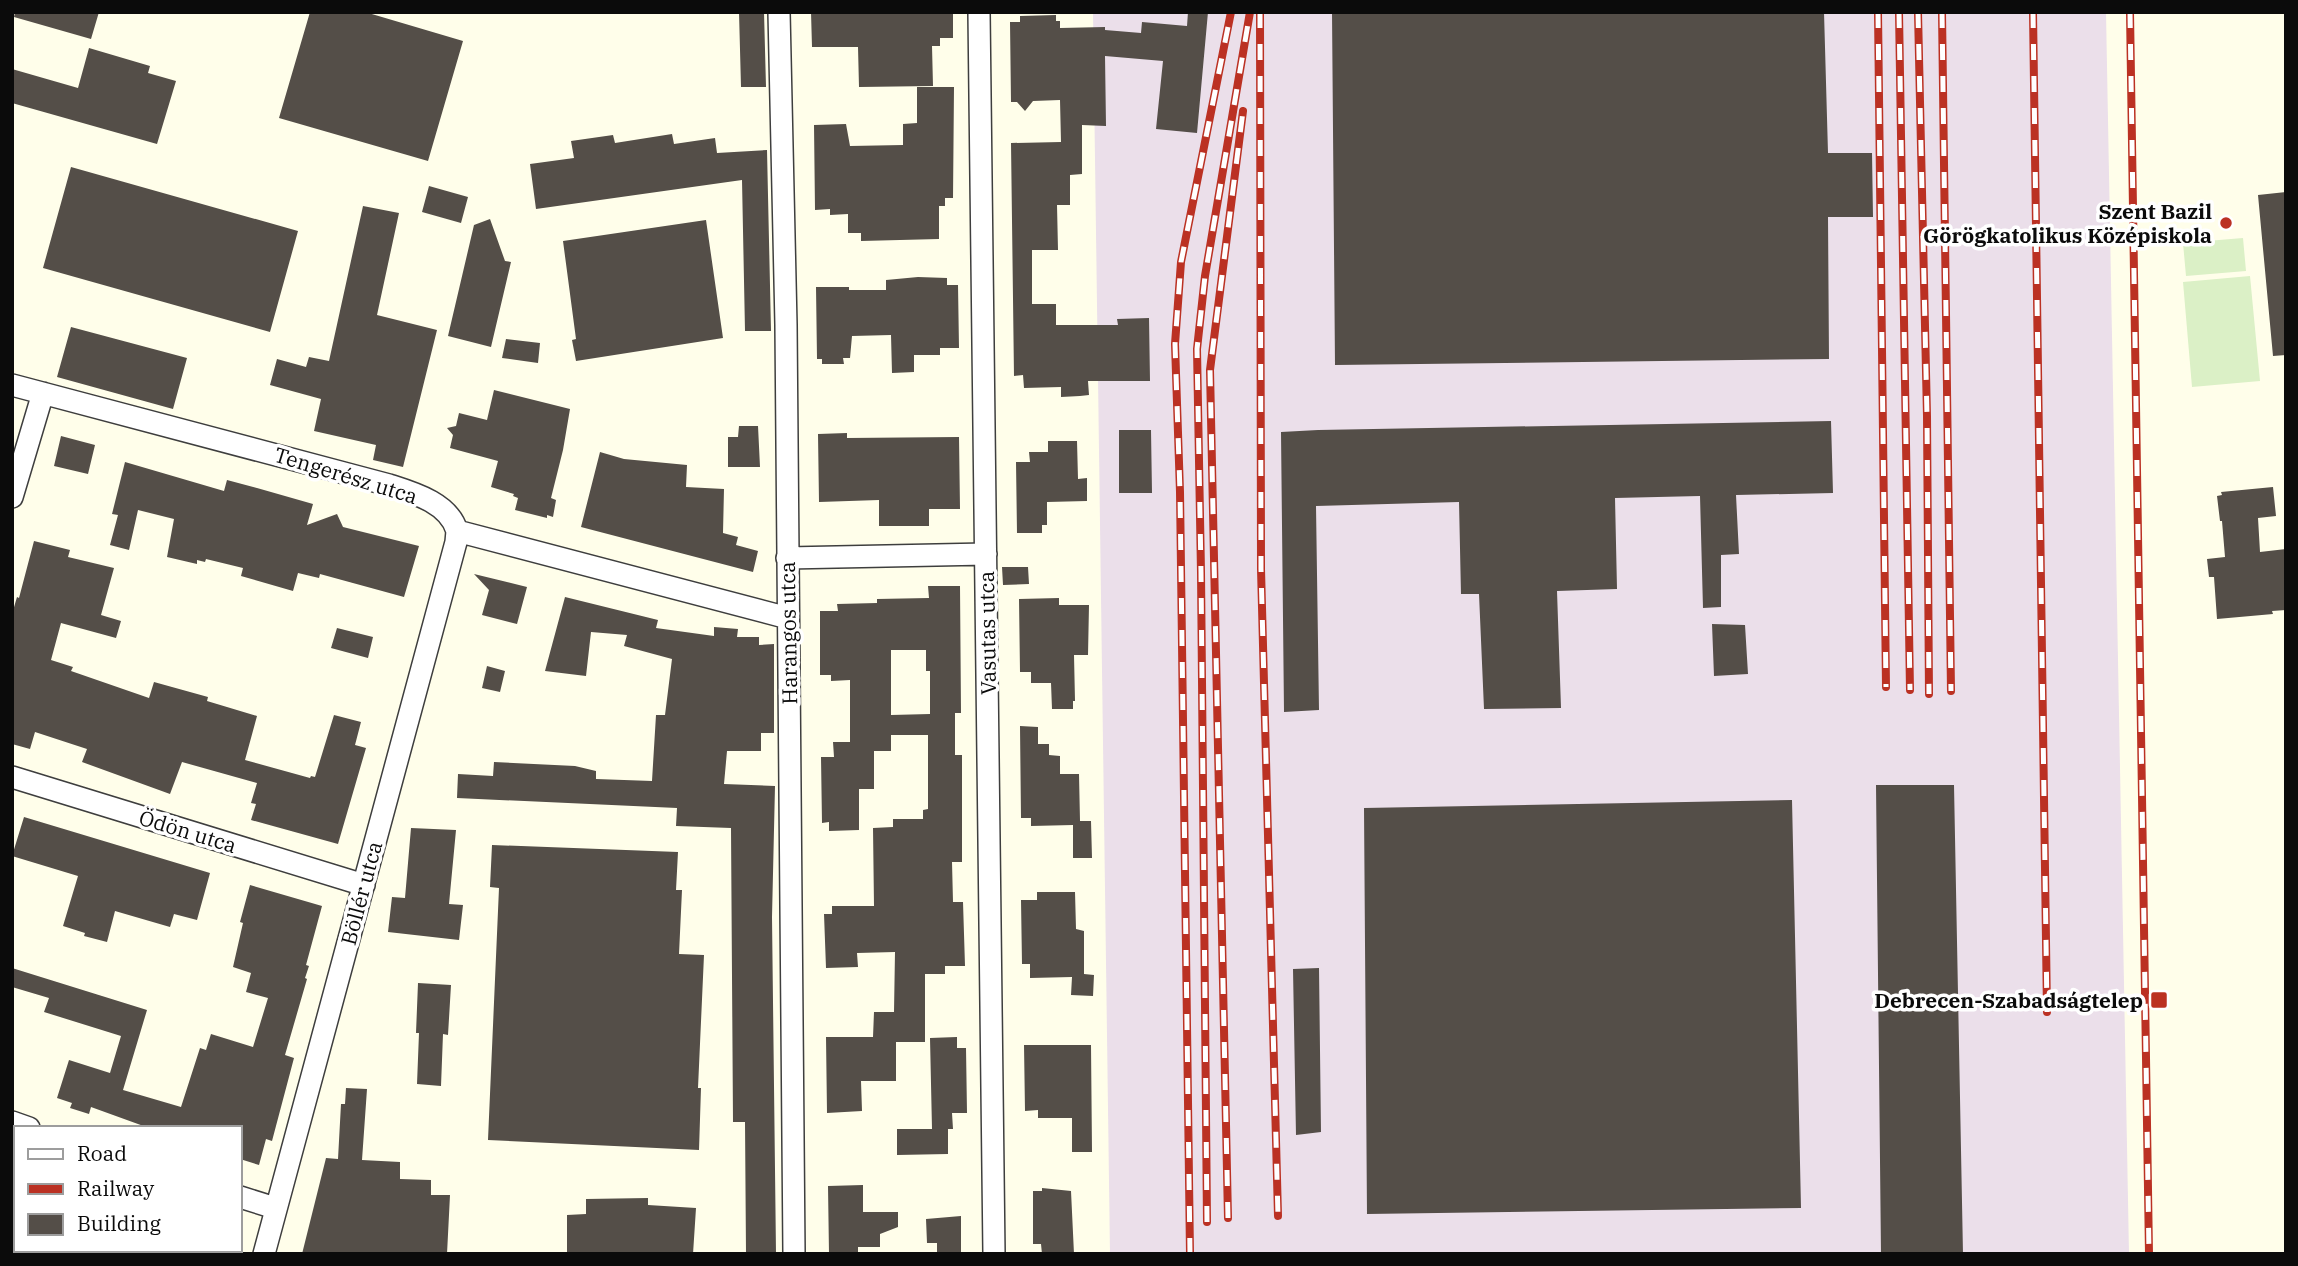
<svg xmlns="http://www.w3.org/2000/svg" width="2298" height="1266" viewBox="0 0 2298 1266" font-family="'IBM Plex Serif',serif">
<rect width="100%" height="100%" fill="#fffeea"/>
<path fill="#ebdfea" d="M1093,12H2106L2129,1254H1110Z"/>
<path fill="#dbf0c6" d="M2243,238L2246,271L2186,276L2183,243Z
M2250,276L2260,381L2192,387L2183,282Z"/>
<path fill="#544e48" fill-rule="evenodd" d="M15,12H99L91,39L14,17Z
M310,12H365L463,41L428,161L279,118Z
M739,12H764L766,87H741Z
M811,12H953V38H940V46H932L933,86L859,87L858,47H812Z
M1188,12H1208L1197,133L1156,129L1163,61L1105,56L1106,126L1082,125V174L1070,175V205H1057L1058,250H1032V304H1056V325H1118L1117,319L1149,318L1150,381H1088L1089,395L1080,396L1061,397V387L1024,388L1023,375L1014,376L1011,143L1061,142L1060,100L1033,101L1025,111L1017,102H1011L1010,22H1020V16L1056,15V21H1060V28L1105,27V30L1141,33L1142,22L1187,26Z
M1332,12H1824L1828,153H1872L1873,217H1828L1829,359L1335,365Z
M89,48L150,66L148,73L176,81L157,144L12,103V69L78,88Z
M917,87H954L953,198H945V206H939V239L861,241V233H848V214L830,215V209L815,210L814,125L846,124L850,146L903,145V124L917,123Z
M672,134L674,144L715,138L717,153L767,150L771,331H745L742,180L536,209L530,164L574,158L571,141L613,135L615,143Z
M71,167L298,231L270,332L43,268Z
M429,186L468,197L461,223L422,212Z
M2286,192V355L2273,356L2258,195Z
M363,206L399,213L377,315L437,330L403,467L373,460L376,445L314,431L321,399L270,385L277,359L306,367L309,357L329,361Z
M490,219L505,261L511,262L491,347L448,336L474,225Z
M706,220L723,338L576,361L572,340L576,339L563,241Z
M918,277L947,278V285H958L959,348H940V355H914V372L892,373L891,335L852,336L850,358H843L844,364H822V359H817L816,287H849V290H886V280Z
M71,327L187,358L173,409L57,377Z
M506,339L540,343L538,363L502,358Z
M494,390L570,409L563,450L551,498L556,500L553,517L547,515V518L515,510L518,498L513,496L514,494L491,487L498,461L450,448L453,435L447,428L456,426L459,413L487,420Z
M1831,421L1833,493L1736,495L1739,554L1721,555V607L1703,608L1700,496L1615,498L1617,589L1557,591L1561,708L1484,709L1479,594H1461L1459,502L1316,506L1319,710L1284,712L1281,432L1318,430Z
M739,426H758L760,467H728V437H738Z
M1119,430H1151L1152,493H1119Z
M847,433V438L959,437L960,509H929V526H879V500L819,502L818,434Z
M61,436L95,445L88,474L54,466Z
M1048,441H1077L1078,479L1087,478V501L1047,502V525H1042V533H1017L1016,462H1030L1029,452H1048Z
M600,452L624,459L687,465L686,487L724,489L723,533L738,537L736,545L758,551L753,572L581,527Z
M125,462L224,491L227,480L257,488L313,504L307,525L337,514L343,527L419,546L404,597L320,574L319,578L298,573L293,591L241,576L243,568L206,559L205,562L197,560V564L167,557L174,519L138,510L129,550L110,545L118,515L112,514Z
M2273,487L2276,516L2258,518L2260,552L2286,549V610L2272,611L2273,614L2217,619L2214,577H2209L2207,559L2225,557L2222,521H2220L2217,496L2222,495L2221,492Z
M34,541L70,550L68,557L114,568L101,615L121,621L116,638L61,623L51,660L73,667L71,671L149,698L154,682L208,697L207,701L257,716L245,760L310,778L311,776L315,777L334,715L361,722L355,745L366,748L338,844L251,820L256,804L251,803L257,783L182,762L170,794L82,762L87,749L35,732L30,749L12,744V614L17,597L19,598Z
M1002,567H1028L1029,584L1003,585Z
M474,574L527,587L517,624L482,615L489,590Z
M928,586H960L961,713H955V755H962V862H952L953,902H963L965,966H945V974H925V1042H896V1081H861L862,1111L827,1113L826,1037H873L874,1012H894L895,952L857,953L858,967L826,968L824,914H832V906H874L873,828L893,827V819H923V810L928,809V735H891V751H874V789H859V830L829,831V822L822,823L821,757H834L833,742H850V680L831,681V675H820V611H838L837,604L877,603V599L929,598ZM891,650H926V671H930V714L891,715Z
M565,597L658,620L656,628L714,636V627L738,629L737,637H759V645L774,644V733H761V751H727L724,784L775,786L772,917L776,1254H746L745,1122H733L731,828L676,826L677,808L457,798L458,774L493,776L494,762L575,766L596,771V779L652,781L656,715H665L672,659L624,646L627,635L591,632L586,676L545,671Z
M1059,598V605H1089L1088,655H1074L1075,701H1073V709H1052L1051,683H1031V672H1020L1019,599Z
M1712,624L1745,625L1748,674L1714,676Z
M337,628L373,637L368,658L331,648Z
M487,666L505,671L500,692L482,688Z
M1020,726L1038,727V744H1049V755L1060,756V774H1079L1080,821H1091L1092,858H1073V825L1031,826V818H1021Z
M1876,785H1954L1963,1254H1881Z
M1792,800L1801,1208L1367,1214L1364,808Z
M24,817L210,873L197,920L174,914L170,927L115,911L107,942L84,936L85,933L63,926L78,876L12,856Z
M411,828L456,830L449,904L463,905L459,940L388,932L392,897L405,898Z
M492,845L678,852L676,890H682L679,954L704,955L698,1088H701L699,1150L488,1140L499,888L490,887Z
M250,885L322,906L306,965L309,966L305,978L307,979L285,1055L294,1058L272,1141L266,1139L259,1165L240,1159V1128H149L91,1107L89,1114L70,1108L72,1103L57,1098L69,1060L110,1073L121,1036L44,1012L49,998L12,987V968L147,1010L123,1090L181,1107L200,1048L206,1050L211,1034L253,1047L268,998L246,992L251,973L233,967L243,923L240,922Z
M1037,892H1075L1076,929L1084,931V974L1094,975L1093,996L1071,995L1072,977L1030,978V964H1022L1021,900H1037Z
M1319,968L1321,1132L1296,1135L1293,969Z
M418,983L451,985L448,1035L443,1034L441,1086L417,1084L419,1033H416Z
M957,1037V1048H966L967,1113H952L953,1129H932L930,1038Z
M1024,1045H1091L1092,1152H1072V1118H1038V1110L1025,1111Z
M346,1088L367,1089L362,1160L400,1162V1179L431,1180V1195H450L447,1254H302L326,1158L338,1159L341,1104H345Z
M897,1129H948V1154L897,1155Z
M863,1185V1212H898V1227L880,1234V1247H858V1254H829L828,1186Z
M1042,1188L1071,1191L1074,1254H1042L1041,1244H1033V1191H1042Z
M648,1198V1205L696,1208L693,1254H567V1215L586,1214V1199Z
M961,1216V1254H937V1243H927L926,1219Z"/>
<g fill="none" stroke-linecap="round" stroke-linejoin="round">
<g stroke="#3e3e3e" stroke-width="24">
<path id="minor" d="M779,12L786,325L794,1254
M979,12L994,1254
M12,385L389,485C414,493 449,503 457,531L788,618
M12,497L43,393
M787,558L986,554
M12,777L364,885
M12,1122L29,1128
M240,1197L275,1208
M264,1254L456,542L457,531"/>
</g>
<use href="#minor" stroke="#fff" stroke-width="21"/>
<g stroke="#bb3123" stroke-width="8">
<path id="rail" d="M1260,12L1261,569L1278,1216
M1878,12L1886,687
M1899,12L1910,690
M1918,12L1927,416L1929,694
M1942,12L1951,691
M2033,12L2047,1012
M2130,12L2149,1254
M1228,1218L1210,370L1243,111
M1207,1222L1201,572L1197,349L1205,276L1250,12
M1190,1254L1180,492L1175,344L1181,262L1231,12"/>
</g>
<use href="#rail" stroke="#fff" stroke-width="5" stroke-dasharray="16" stroke-linecap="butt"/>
</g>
<g fill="#bb3123" stroke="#fff" stroke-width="2.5">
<circle cx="2226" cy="223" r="7"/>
<rect x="2150" y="991" width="18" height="18" rx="3.5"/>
</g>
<g text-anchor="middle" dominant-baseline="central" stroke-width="7" stroke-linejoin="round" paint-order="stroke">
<g font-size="21" font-weight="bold" fill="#0b0b0b" stroke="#fff" text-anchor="end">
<text x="2212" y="211">Szent Bazil<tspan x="2212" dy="24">Görögkatolikus Középiskola</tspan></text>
<text x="2143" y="1000">Debrecen-Szabadságtelep</text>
</g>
<g font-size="21" fill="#0b0b0b" stroke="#fff">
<text transform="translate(346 475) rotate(17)">Tengerész utca</text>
<text transform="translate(788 633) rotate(-91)">Harangos utca</text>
<text transform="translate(987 633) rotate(-91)">Vasutas utca</text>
<text transform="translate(188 831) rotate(17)">Ödön utca</text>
<text transform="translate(361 893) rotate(-75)">Böllér utca</text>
</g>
</g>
<rect width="2298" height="1266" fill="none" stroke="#0b0b0b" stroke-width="28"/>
<rect x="14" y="1126" width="228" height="126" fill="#ffffff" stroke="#9d9d9d" stroke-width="2"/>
<rect x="28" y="1149" width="35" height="10" fill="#ffffff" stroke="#9d9d9d" stroke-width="2"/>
<text x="77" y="1161" font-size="21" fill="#0b0b0b">Road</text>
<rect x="28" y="1184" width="35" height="10" fill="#bb3123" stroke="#9d9d9d" stroke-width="2"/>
<text x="77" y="1196" font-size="21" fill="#0b0b0b">Railway</text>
<rect x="28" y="1214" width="35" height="21" fill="#544e48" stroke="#9d9d9d" stroke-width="2"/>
<text x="77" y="1231" font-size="21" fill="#0b0b0b">Building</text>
</svg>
